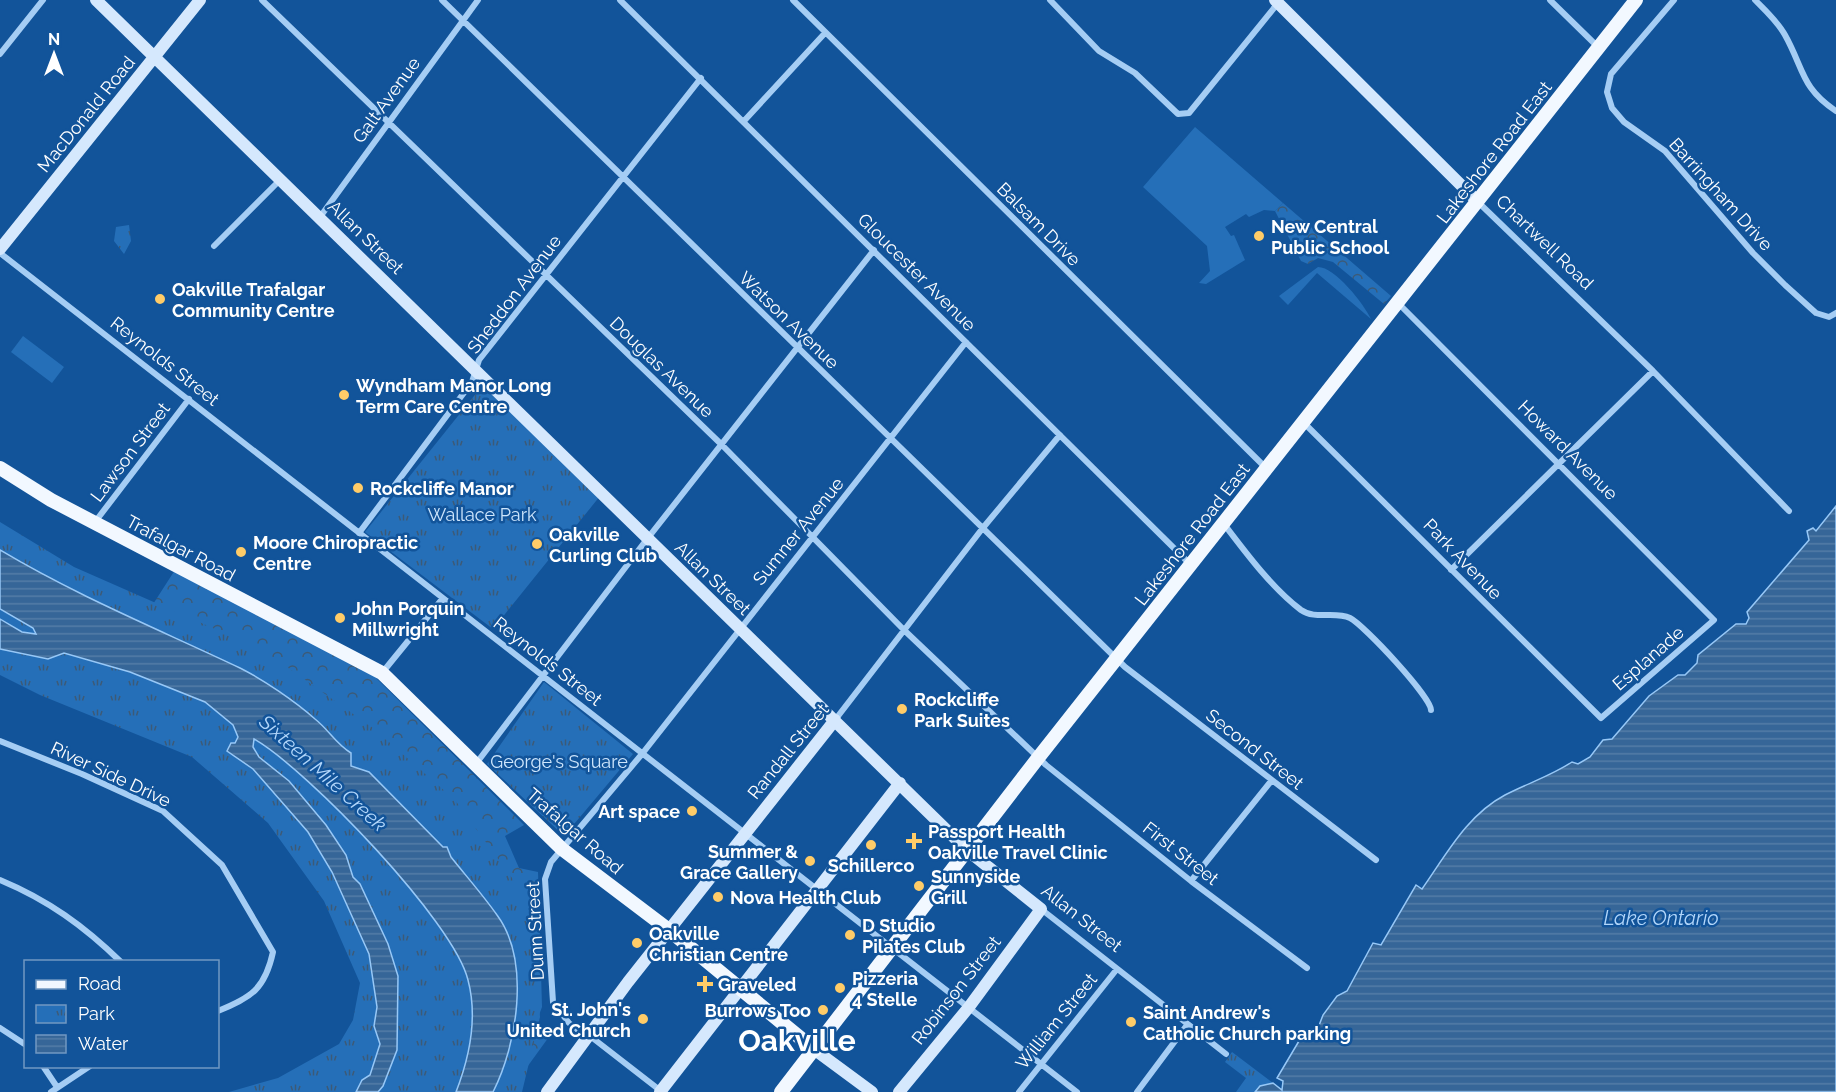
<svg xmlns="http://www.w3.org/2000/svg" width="1836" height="1092" viewBox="0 0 1836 1092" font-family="Raleway,sans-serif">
<defs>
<pattern id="forest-crowns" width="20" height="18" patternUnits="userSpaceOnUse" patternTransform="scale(1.5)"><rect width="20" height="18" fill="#256fb8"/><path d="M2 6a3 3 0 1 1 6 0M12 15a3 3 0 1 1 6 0" fill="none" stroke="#3c5a77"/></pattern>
<pattern id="park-tufts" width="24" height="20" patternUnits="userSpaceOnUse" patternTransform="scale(1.5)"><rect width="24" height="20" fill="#256fb8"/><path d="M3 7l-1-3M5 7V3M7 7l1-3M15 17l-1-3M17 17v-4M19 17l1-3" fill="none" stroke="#3c5a77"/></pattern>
<pattern id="water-rules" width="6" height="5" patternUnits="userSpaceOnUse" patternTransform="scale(1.5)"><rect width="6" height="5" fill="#366698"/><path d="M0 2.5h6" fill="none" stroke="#547da7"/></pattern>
</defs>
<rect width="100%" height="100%" fill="#12549a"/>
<path fill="#256fb8" d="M1195,127L1283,203L1275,211L1264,210L1249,217L1246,214L1225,227L1231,236L1234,235L1245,260L1206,284L1199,283L1210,271L1207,246L1143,187Z
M1318,267C1335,267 1364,304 1371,319L1317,273L1288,305L1279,296Z
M23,336L64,367L52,383L11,352Z"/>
<path fill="url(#forest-crowns)" d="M1283,203L1391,296L1384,304L1333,262L1318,258L1308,264L1301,261L1275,211Z
M175,570L367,669L524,825L505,836L519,868L538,872L542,1007L536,1023L551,1034L509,1092L148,612Z"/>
<path fill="url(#park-tufts)" d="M129,225L131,241L124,254L114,241L116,227Z
M482,386L600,496L493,629L365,532Z
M0,522L74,567L263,650L373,728L455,800L531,904L540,1017L522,1092H229L278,1078L339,1044L353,1020L360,983L324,901L268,823L192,757L40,695L0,675Z
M544,682L633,754L564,836L487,764Z
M1232,1052L1273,1083L1260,1086L1255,1092H1236L1246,1078L1225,1062Z"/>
<path fill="url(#water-rules)" stroke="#97c8f7" stroke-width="1.5" d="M1836,506V1092H1255L1260,1086L1273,1083L1282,1090L1283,1081L1277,1078L1299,1041L1315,1036L1323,1015L1337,996L1347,991L1373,943L1381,945L1416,885L1422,889C1446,855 1467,815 1505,795C1528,783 1551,776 1572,762L1578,764L1590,757L1603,740L1612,739L1649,696L1678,675H1685L1697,663L1698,655L1736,624H1746L1749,618L1747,612L1809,540L1807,531L1813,528L1816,531Z
M0,550C77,596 160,630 240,668C264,680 296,702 315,719C329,730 336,744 351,753V766L369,772L443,847H447L451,857C466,876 483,895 497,915C531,961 517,1045 493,1092H456C470,1056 478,1018 468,980C454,922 308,770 254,739L253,747L259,757L289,781L326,825L346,855L353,877L360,884L388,944L398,976L397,1050L383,1086L378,1092H356L362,1080L370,1075L380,1044L374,1026L377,1007L369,954L332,872L308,832L253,769L227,751L231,743H235L238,737L233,725L205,702L130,672L64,653L48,659L0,649V619L22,632L36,634L33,628L0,609Z"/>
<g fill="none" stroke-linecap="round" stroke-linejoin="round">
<path stroke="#a5cdf4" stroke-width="6" d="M262,0L722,445L904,630L1046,765L1191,881L1307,968
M442,0L1125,667L1376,860
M620,0L1191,565
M793,0L1266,468
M1050,0L1099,51L1135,73L1178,114L1189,113L1278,3
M1550,0L1598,47
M1674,0L1611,74L1607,92L1612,108L1624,122L1665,151L1753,253L1785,285L1816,313L1829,317L1836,313
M1755,0C1766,11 1778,22 1785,35C1804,69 1801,88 1836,111
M0,54L43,0
M744,121L825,33
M1478,202L1653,371L1789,511
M320,217L478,0
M214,246L280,180
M0,253L1077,1092
M1303,422L1601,718L1714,620L1398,303
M95,522L189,399
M1224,524C1246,553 1272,588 1301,610C1315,620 1335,611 1350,618C1364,625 1431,697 1431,710
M359,533L472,382L479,360L701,78
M1451,570L1653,371
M382,673L443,598
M835,720L982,529L1060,435
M0,741L82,774L163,811L222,865L273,952C265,989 251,998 218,1011
M475,765L644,543L874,250
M0,880C48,900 84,926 121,962
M1191,881L1272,780
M1041,909L1226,1054
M0,1028L26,1045
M590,1036L661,1091
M588,1038L569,1023L553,1002L545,879L551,862L642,754L966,342
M43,1066L57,1087
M51,1092L90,1066
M1019,1092L1117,969
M1137,1092L1187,1025"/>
<path stroke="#d5e8fd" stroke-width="12" d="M96,0L967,850L1041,909L969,1007L899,1092
M1275,0L1478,202
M0,249L200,0
M815,1050L872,1092
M547,1092L628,982L835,720
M660,1092L900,783"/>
<path stroke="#f2f8ff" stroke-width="14" d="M0,468L51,500L382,673L562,849L669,930L815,1050
M781,1092L1038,758L1636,0"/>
</g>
<g fill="#ffcc68" stroke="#12549a" stroke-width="2">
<circle cx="1259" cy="236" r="6"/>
<circle cx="160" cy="299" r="6"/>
<circle cx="344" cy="395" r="6"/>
<circle cx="358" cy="488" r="6"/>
<circle cx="537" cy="544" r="6"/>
<circle cx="241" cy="552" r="6"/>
<circle cx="340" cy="618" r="6"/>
<circle cx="902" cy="709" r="6"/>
<circle cx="692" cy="811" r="6"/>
<path d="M911 832h6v6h6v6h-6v6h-6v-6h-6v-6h6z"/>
<circle cx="871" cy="845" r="6"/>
<circle cx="810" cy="861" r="6"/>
<circle cx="919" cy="886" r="6"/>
<circle cx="718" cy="897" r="6"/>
<circle cx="850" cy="935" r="6"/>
<circle cx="637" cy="943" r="6"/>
<path d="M702 975h6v6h6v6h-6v6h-6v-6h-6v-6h6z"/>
<circle cx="840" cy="988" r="6"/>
<circle cx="823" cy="1010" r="6"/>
<circle cx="643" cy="1019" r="6"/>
<circle cx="1131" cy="1022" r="6"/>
</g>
<g text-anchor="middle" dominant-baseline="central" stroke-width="5" stroke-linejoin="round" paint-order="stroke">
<g font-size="18" fill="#fff" stroke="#12549a">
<text transform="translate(386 100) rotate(-54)">Galt Avenue</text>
<text transform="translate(86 114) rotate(-51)">MacDonald Road</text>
<text transform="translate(1494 152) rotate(-52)">Lakeshore Road East</text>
<text transform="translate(1721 194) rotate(48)">Barringham Drive</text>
<text transform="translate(1039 224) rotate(45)">Balsam Drive</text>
<text transform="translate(366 237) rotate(44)">Allan Street</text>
<text transform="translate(1545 242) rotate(44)">Chartwell Road</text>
<text transform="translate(917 272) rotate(45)">Gloucester Avenue</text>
<text transform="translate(514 294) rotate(-53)">Sheddon Avenue</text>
<text transform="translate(789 320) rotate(44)">Watson Avenue</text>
<text transform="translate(165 361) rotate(38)">Reynolds Street</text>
<text transform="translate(662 367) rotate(44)">Douglas Avenue</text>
<text transform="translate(1568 450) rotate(45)">Howard Avenue</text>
<text transform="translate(130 452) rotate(-53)">Lawson Street</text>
<text transform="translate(798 531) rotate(-51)">Sumner Avenue</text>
<text transform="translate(1192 534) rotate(-52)">Lakeshore Road East</text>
<text transform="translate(181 548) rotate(28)">Trafalgar Road</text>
<text transform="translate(1463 559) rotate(46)">Park Avenue</text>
<text transform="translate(713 578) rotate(44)">Allan Street</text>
<text transform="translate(1648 658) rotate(-41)">Esplanade</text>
<text transform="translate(548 661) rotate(38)">Reynolds Street</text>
<text transform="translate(1255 749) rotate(38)">Second Street</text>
<text transform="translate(788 751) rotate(-51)">Randall Street</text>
<text transform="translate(111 774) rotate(25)">River Side Drive</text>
<text transform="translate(575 831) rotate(41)">Trafalgar Road</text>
<text transform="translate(1181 853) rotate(38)">First Street</text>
<text transform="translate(1082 918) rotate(38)">Allan Street</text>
<text transform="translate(535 931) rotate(-93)">Dunn Street</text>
<text transform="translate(956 990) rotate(-52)">Robinson Street</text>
<text transform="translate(1056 1021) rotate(-51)">William Street</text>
</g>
<g font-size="18" font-weight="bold" fill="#fff" stroke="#12549a" text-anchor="start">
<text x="1271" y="226">New Central<tspan x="1271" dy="21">Public School</tspan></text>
<text x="172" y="289">Oakville Trafalgar<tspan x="172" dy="21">Community Centre</tspan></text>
<text x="356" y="385">Wyndham Manor Long<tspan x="356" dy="21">Term Care Centre</tspan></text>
<text x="370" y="488">Rockcliffe Manor</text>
<text x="549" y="534">Oakville<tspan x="549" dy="21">Curling Club</tspan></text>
<text x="253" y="542">Moore Chiropractic<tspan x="253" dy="21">Centre</tspan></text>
<text x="352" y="608">John Porquin<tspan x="352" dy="21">Millwright</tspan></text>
<text x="914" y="699">Rockcliffe<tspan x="914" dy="21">Park Suites</tspan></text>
<text x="680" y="811" text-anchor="end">Art space</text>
<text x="928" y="831">Passport Health<tspan x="928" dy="21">Oakville Travel Clinic</tspan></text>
<text x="798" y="851" text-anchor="end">Summer &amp;<tspan x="798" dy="21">Grace Gallery</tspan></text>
<text x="871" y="865" text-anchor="middle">Schillerco</text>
<text x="931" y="876">Sunnyside<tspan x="931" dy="21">Grill</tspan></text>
<text x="730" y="897">Nova Health Club</text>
<text x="862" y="925">D Studio<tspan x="862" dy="21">Pilates Club</tspan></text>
<text x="649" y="933">Oakville<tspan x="649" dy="21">Christian Centre</tspan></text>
<text x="852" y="978">Pizzeria<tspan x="852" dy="21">4 Stelle</tspan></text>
<text x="718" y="984">Graveled</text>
<text x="631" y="1009" text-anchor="end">St. John's<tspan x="631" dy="21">United Church</tspan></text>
<text x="811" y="1010" text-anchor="end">Burrows Too</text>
<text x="1143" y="1012">Saint Andrew's<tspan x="1143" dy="21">Catholic Church parking</tspan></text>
</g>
<g font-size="18" fill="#cee6fd" stroke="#12549a">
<text x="482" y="514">Wallace Park</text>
<text x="559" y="761">George's Square</text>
</g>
<g font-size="20" font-style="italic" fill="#b2d6fa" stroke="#12549a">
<text transform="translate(323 773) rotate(42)">Sixteen Mile Creek</text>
<text x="1661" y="918">Lake Ontario</text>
</g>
<g font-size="30" font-weight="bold" fill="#fff" stroke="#12549a">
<text x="797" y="1040">Oakville</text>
</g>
</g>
<rect x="24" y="960" width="195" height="108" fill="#12549a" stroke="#7198c2" stroke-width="1.5"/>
<rect x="36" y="980" width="30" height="9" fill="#f2f8ff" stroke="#7198c2" stroke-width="1.5"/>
<text x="78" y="990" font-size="18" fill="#ffffff">Road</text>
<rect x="36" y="1005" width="30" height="18" fill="url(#park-tufts)" stroke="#7198c2" stroke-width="1.5"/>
<text x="78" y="1020" font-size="18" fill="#ffffff">Park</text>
<rect x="36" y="1035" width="30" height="18" fill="url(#water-rules)" stroke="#7198c2" stroke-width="1.5"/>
<text x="78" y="1050" font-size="18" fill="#ffffff">Water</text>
<g transform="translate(54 54)" stroke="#12549a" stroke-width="4.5" paint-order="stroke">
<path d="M0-4.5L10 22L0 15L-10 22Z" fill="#ffffff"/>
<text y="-9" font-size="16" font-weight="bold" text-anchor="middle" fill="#ffffff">N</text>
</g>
</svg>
